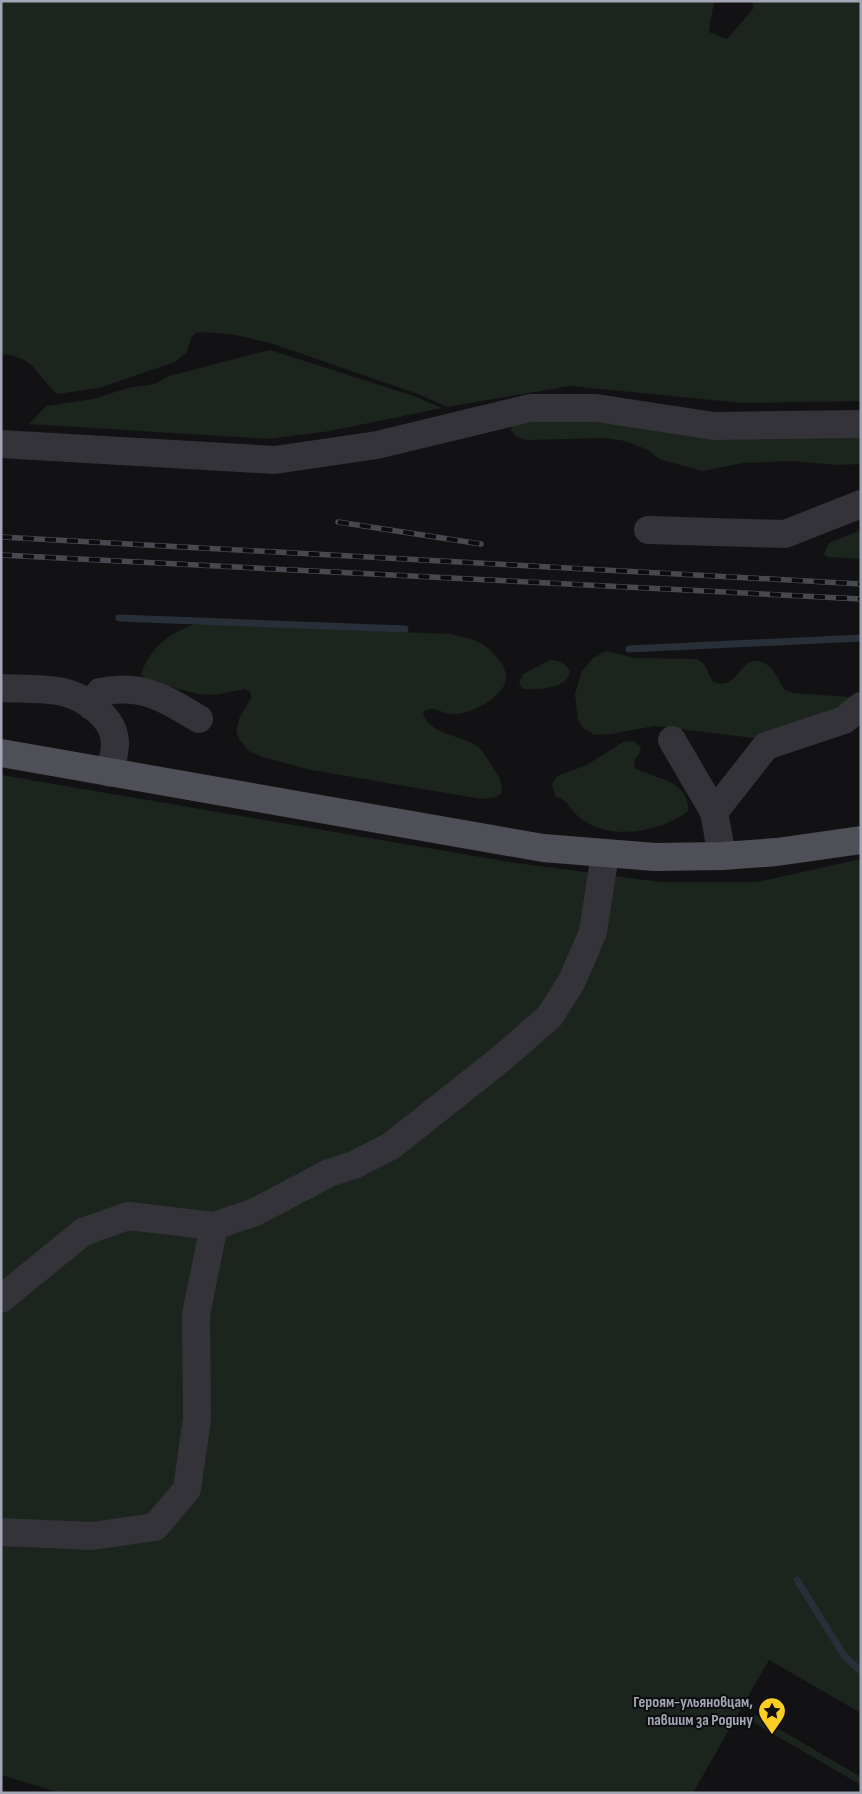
<svg xmlns="http://www.w3.org/2000/svg" width="862" height="1794" viewBox="0 0 862 1794" font-family="'Sofia Sans Condensed',sans-serif">
<rect width="100%" height="100%" fill="#121214"/>
<path fill="#1c241e" d="M1,1H714L709,32L727,39L753,9V1H861V401L742,403L570,386L447,407L418,394L273,344L236,335L205,332L196,333L191,338L187,352L175,362L99,388L57,394C37,376 35,356 1,354Z
M270,350L414,396L442,408L330,431L269,439L29,424L46,406L93,399L128,388L155,384L169,376Z
M531,418L861,433V464L836,465L792,461L743,463L702,471L659,459L648,450L625,441L605,438L526,440L516,436L511,431L513,424Z
M861,530V559L827,557L824,554L829,543Z
M194,624L451,634C465,638 482,640 492,652C499,659 507,669 506,679C504,697 471,714 455,714C443,715 432,703 423,712C427,734 461,735 477,746C484,751 489,762 494,769C499,777 504,783 501,794L496,797L482,799L311,770L262,757L249,751L239,739L236,731L239,719L251,698L250,692L245,689L214,695L198,694L146,680L141,674C152,645 167,636 194,624Z
M606,651L634,658L697,659L704,664L713,682C741,692 740,649 766,664C776,670 778,682 785,690L794,693L861,698V725L844,732L771,740L654,726L611,734L595,735L584,729L578,720L575,694L582,671L593,658Z
M551,660C560,661 565,663 570,671C568,689 538,690 523,689L519,682L523,674Z
M634,741L641,747L639,754L634,760L635,768C655,779 690,780 688,811C660,833 606,842 578,816C567,807 571,802 555,796L552,784L557,776L587,765L623,742Z
M1,775L516,863L661,882H757L861,859V1713L769,1660L693,1793H61L1,1775Z
M755,1715L861,1777V1785L751,1721Z"/>
<g fill="none" stroke-linecap="round" stroke-linejoin="round">
<path stroke="#282f38" stroke-width="7" d="M119,618L405,629
M629,649L861,638
M797,1580L845,1657L861,1671"/>
<path stroke="#333339" stroke-width="28" d="M1,444L275,460L377,445L530,408H596L714,426L861,424
M648,530L785,534L861,504
M1,688C21,689 43,688 63,692C85,697 115,718 115,743C115,752 112,763 110,773
M91,706L100,692C141,683 165,698 199,719
M672,740L714,812L722,856
M714,812L766,746L844,720L861,706
M1,1299L83,1232L128,1216L214,1226L255,1212L329,1173L354,1165L391,1146L502,1058L550,1016L572,981L593,932L605,854
M1,1532L92,1536L155,1527L187,1489L197,1419L196,1314L214,1226"/>
<path stroke="#4f4f58" stroke-width="28" d="M1,753L543,848L655,857L722,856L777,852L861,840"/>
<g stroke="#484950" stroke-width="5.5">
<path id="rail" d="M338,522L481,544
M1,537L861,584
M1,555L861,599"/>
</g>
<use href="#rail" stroke="#0d0d0f" stroke-width="4" stroke-dasharray="11" stroke-linecap="butt"/>
</g>
<defs>
<g id="sight-pin" transform="scale(1.4375)"><path d="M0 17L-7.5 6A9.5 9.5 0 1 1 7.5 6Z" fill="#fbce23" stroke="#0d0d0f"/><path d="M0-6L1.8-2.2L6-1.7L2.9 1.2L3.7 5.4L0 3.3L-3.7 5.4L-2.9 1.2L-6-1.7L-1.8-2.2Z" fill="#111"/></g>
</defs>
<g fill-rule="evenodd">
<use href="#sight-pin" x="772" y="1711"/>
</g>
<g text-anchor="middle" dominant-baseline="central" stroke-width="4" stroke-linejoin="round" paint-order="stroke">
<g font-size="16" font-weight="bold" fill="#a3a6b5" stroke="#0d0d0f" text-anchor="end">
<text x="753" y="1702">Героям-ульяновцам,<tspan x="753" dy="18">павшим за Родину</tspan></text>
</g>
</g>
<rect width="862" height="1794" fill="none" stroke="#a3a6b5" stroke-width="5"/>
</svg>
